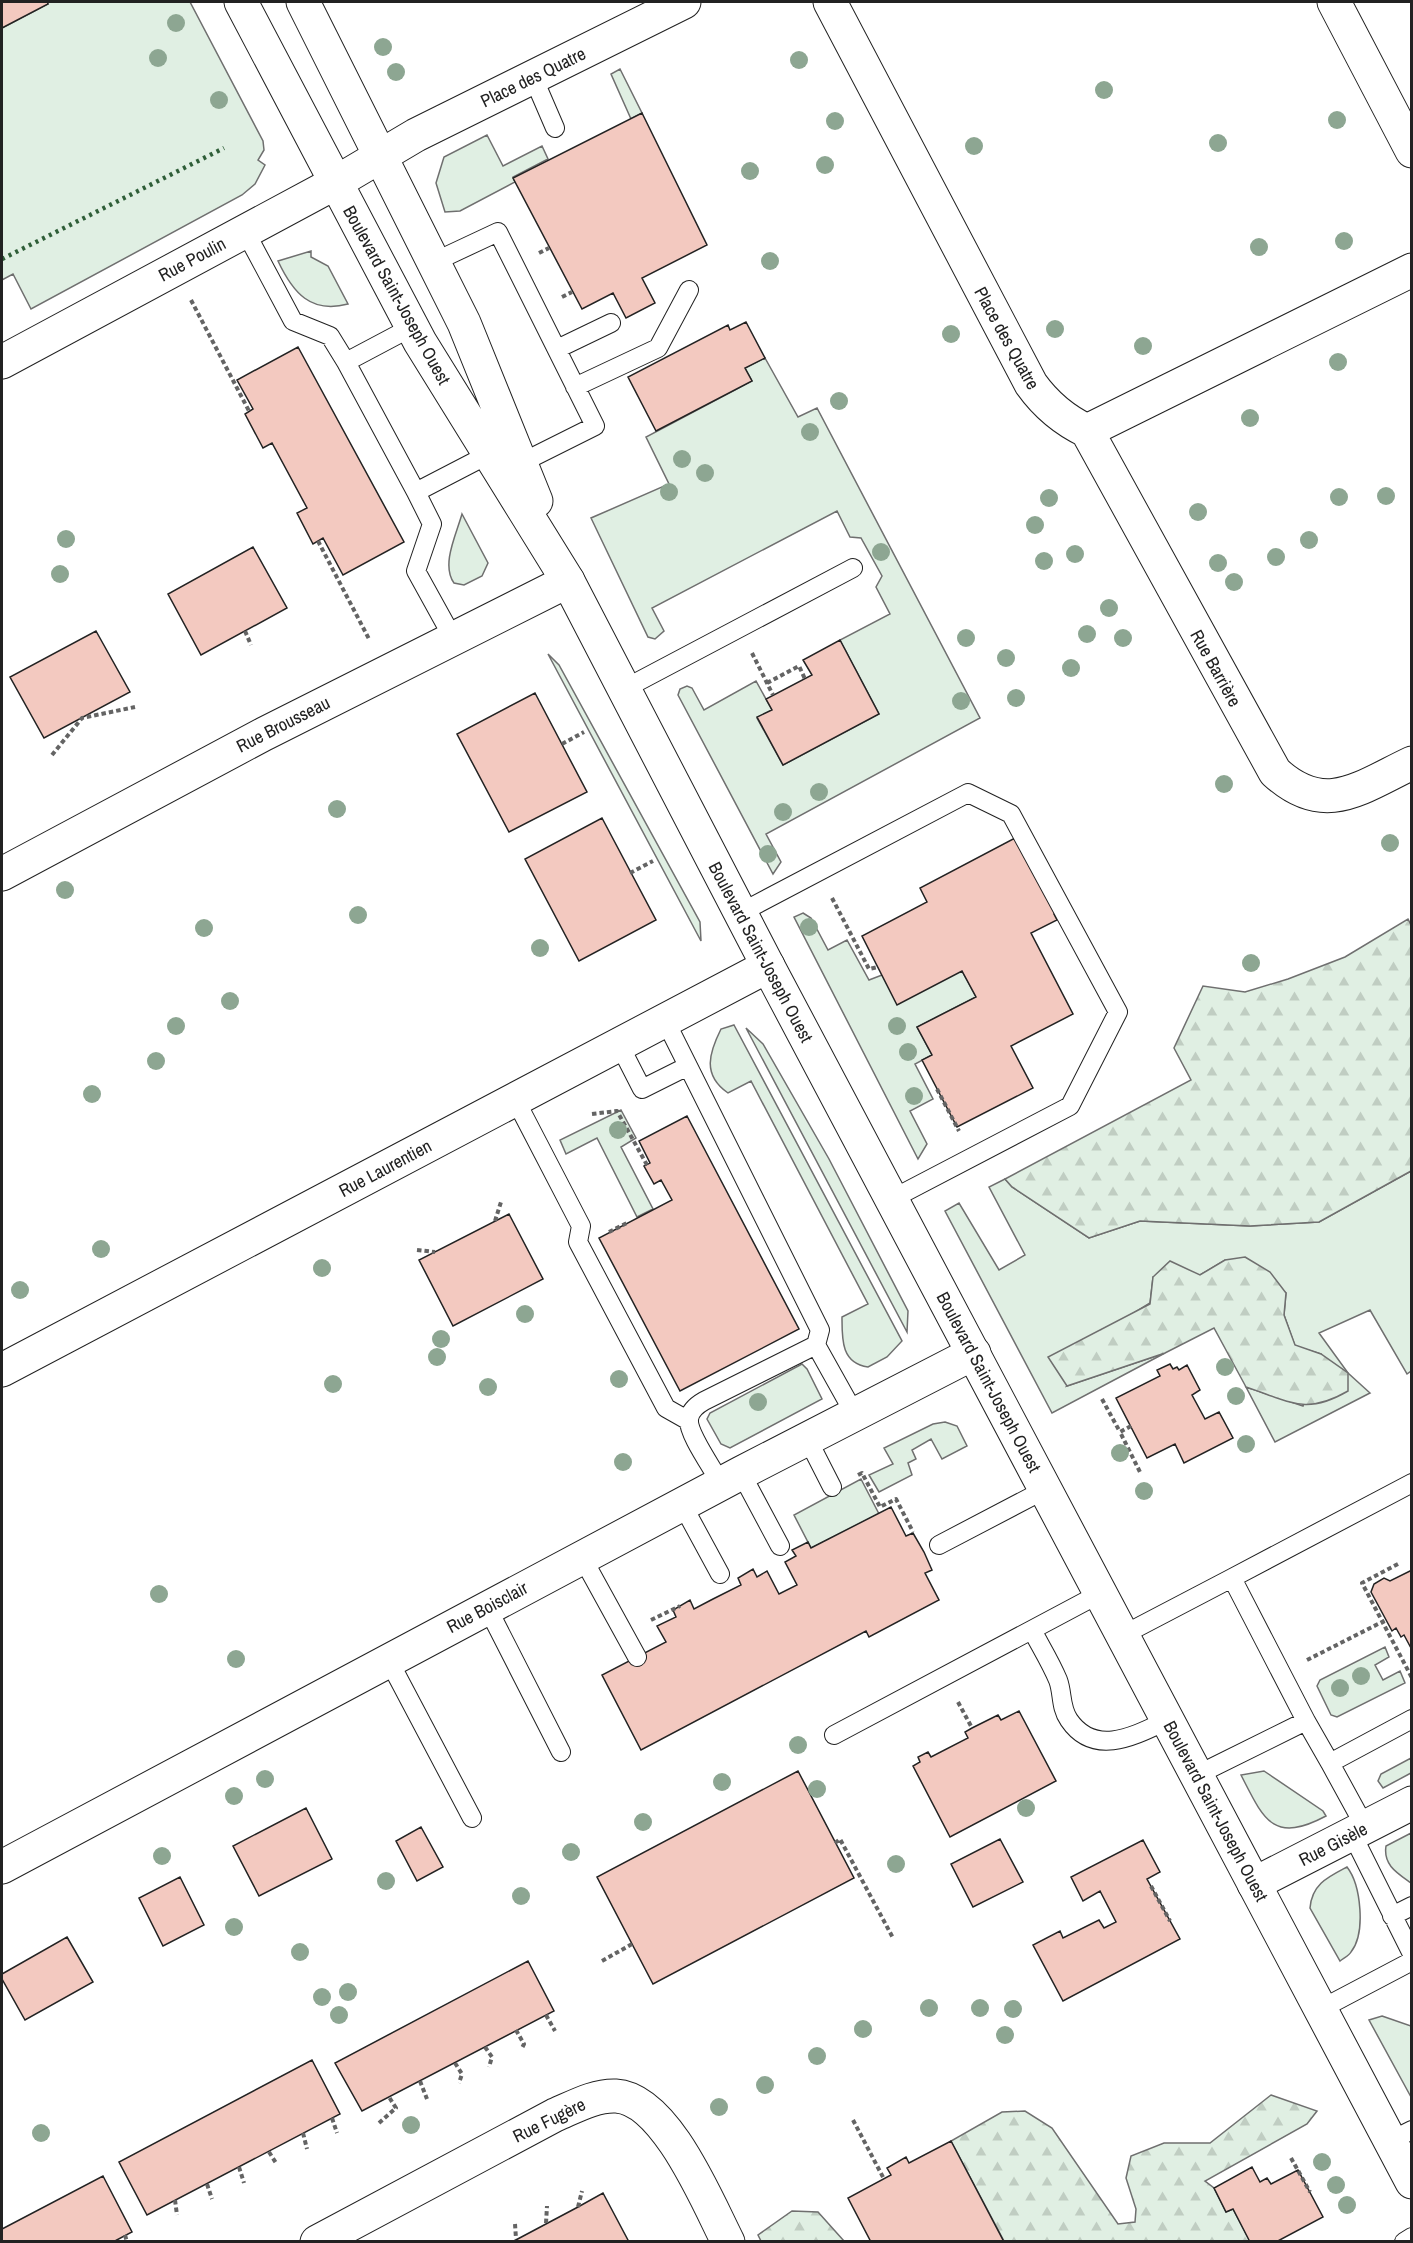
<svg xmlns="http://www.w3.org/2000/svg" width="1413" height="2243" viewBox="0 0 1413 2243" font-family="'Archivo Narrow',sans-serif">
<defs>
<pattern id="forest-firs" width="22" height="20" patternUnits="userSpaceOnUse" patternTransform="scale(1.5)"><rect width="22" height="20" fill="#e0efe3"/><path d="M5 1l3.5 6h-7zM16 11l3.5 6h-7z" fill="#c0cdc2"/></pattern>
</defs>
<rect width="100%" height="100%" fill="#fff"/>
<path fill="#e0efe3" stroke="#6f6f6f" stroke-width="1.5" d="M47,2H190L263,141L264,150L258,160L265,165L255,184L242,195L31,309L13,274L2,280V28L48,4Z
M620,69L642,113L631,119L611,74Z
M487,135L503,166L542,146L548,159L513,177L515,182L460,211L445,212L436,183L444,157Z
M311,251V257L328,266L348,304C311,314 293,293 278,261Z
M765,358L798,417L817,408L980,718L766,834L781,862L773,874L678,695L680,689L687,686L692,688L704,710L756,681L772,710L757,718L783,765L879,714L840,640L890,614L876,587L882,576L861,538L850,537L837,511L652,608L664,631L655,639L648,637L591,518L669,484L646,437L752,381L745,368Z
M462,514L488,563L482,576L464,585L454,583C441,565 456,535 462,514Z
M548,654L559,665L700,922L701,941Z
M803,913L811,918L828,950L847,940L869,980L882,975L962,971L976,997L917,1027L932,1055L915,1064L933,1099L910,1111L927,1144L918,1159L794,917Z
M734,1025L902,1341L887,1357L868,1367C841,1363 842,1339 842,1317L868,1304L751,1081L728,1093C702,1075 709,1053 721,1029Z
M746,1028L763,1044L829,1159L908,1311L907,1332Z
M621,1110L636,1138L621,1147L653,1209L637,1217L597,1138L566,1154L560,1140Z
M1411,1171V1371L1407,1374L1370,1310L1319,1333L1348,1373L1370,1393L1275,1442L1246,1387L1303,1406L1321,1354L1295,1346L1284,1315L1286,1293L1225,1260L1200,1275L1153,1277L1150,1303L1127,1317L1067,1386L1165,1353L1052,1413L945,1211L959,1203L999,1270L1025,1255L989,1187L1005,1179L1012,1187L1089,1238L1140,1221L1250,1226L1319,1222Z
M802,1364L807,1369L822,1399L730,1448L721,1444L707,1419L710,1413Z
M945,1422L957,1426L967,1446L942,1459L931,1439L912,1450L916,1459L908,1463L912,1475L879,1492L869,1475L893,1464L884,1448L933,1424Z
M861,1479L879,1514L811,1548L794,1515Z
M1385,1647L1389,1657L1375,1665L1383,1680L1400,1671L1405,1683L1337,1717L1331,1715L1317,1686L1320,1680Z
M1411,1758V1773L1383,1788L1378,1781L1381,1774Z
M1264,1771L1323,1811L1326,1816C1273,1844 1264,1820 1241,1775Z
M1411,1833V1883C1397,1873 1383,1865 1386,1846Z
M1347,1867C1361,1885 1366,1933 1351,1952C1349,1956 1343,1958 1340,1961L1310,1908C1312,1884 1328,1877 1347,1867Z
M1382,2016L1411,2026V2097L1369,2020Z"/>
<path fill="url(#forest-firs)" stroke="#6f6f6f" stroke-width="1.5" d="M1408,919L1412,927L1411,1171L1319,1222L1250,1226L1140,1221L1089,1238L1012,1187L1005,1179L1191,1080L1174,1048L1203,986L1245,992L1288,979L1345,957Z
M1245,1257L1270,1272L1286,1293L1284,1315L1295,1345L1321,1354L1348,1373V1391C1305,1416 1289,1401 1246,1387L1214,1328L1165,1353L1067,1386L1048,1357L1150,1304L1153,1277L1170,1261L1200,1275L1225,1260Z
M1271,2095L1317,2111L1307,2124L1205,2181L1214,2188L1226,2212L1233,2209L1250,2241H1004L951,2141L1002,2112L1025,2111L1052,2128L1118,2224L1135,2222L1136,2209L1126,2178L1131,2156L1164,2143H1210Z
M792,2211L818,2212L844,2241H761L758,2235Z"/>
<path fill="#f3c9c0" stroke="#222" stroke-width="1.5" d="M2,2H47L48,4L2,28Z
M642,113L707,245L642,278L655,303L626,318L613,293L582,309L513,178Z
M746,322L765,358L745,368L752,381L656,431L628,377L728,325L730,330Z
M298,347L404,542L343,575L323,538L313,544L297,513L307,508L272,443L263,448L245,414L253,409L237,380Z
M253,547L287,608L201,655L168,594Z
M96,631L130,692L44,738L10,677Z
M840,640L879,714L783,765L757,717L772,710L766,699L812,675L803,660Z
M535,693L587,792L509,832L457,734Z
M602,818L656,920L579,961L525,859Z
M1015,838L1058,912L1054,914L1057,920L1031,933L1073,1014L1011,1046L1033,1088L957,1127L922,1060L932,1055L917,1027L976,997L962,971L897,1005L862,936L927,902L920,888Z
M687,1116L799,1329L680,1391L599,1238L672,1200L661,1180L654,1184L644,1166L650,1163L639,1141Z
M509,1214L543,1279L453,1326L419,1260Z
M1170,1364L1173,1369L1177,1367L1179,1370L1187,1365L1200,1390L1192,1395L1205,1419L1219,1412L1233,1438L1184,1463L1175,1444L1147,1458L1116,1398L1160,1376L1157,1370Z
M891,1507L906,1536L913,1533L924,1552L932,1570L925,1573L939,1600L869,1637L866,1631L641,1750L602,1675L666,1642L657,1626L676,1617L673,1610L690,1600L694,1609L713,1599L741,1585L738,1578L753,1569L757,1577L767,1571L779,1594L797,1585L785,1562L796,1556L792,1550L808,1542L811,1548Z
M1412,1570V1650L1404,1635L1401,1637L1396,1628L1392,1631L1371,1592L1374,1584L1384,1578L1390,1581Z
M1019,1711L1056,1781L950,1837L913,1766L920,1762L918,1757L928,1752L931,1757L968,1738L965,1732L972,1728L998,1715L1001,1720Z
M798,1771L854,1878L653,1984L597,1877Z
M306,1808L332,1859L259,1896L233,1846Z
M421,1827L443,1867L417,1881L396,1841Z
M1000,1839L1023,1882L973,1907L951,1864Z
M1143,1840L1160,1872L1147,1879L1180,1939L1063,2001L1033,1945L1060,1931L1063,1938L1099,1920L1104,1928L1116,1922L1100,1891L1083,1901L1071,1877Z
M180,1877L204,1925L163,1946L139,1898Z
M67,1937L93,1982L25,2020L2,1979V1974Z
M528,1961L554,2011L362,2111L335,2063Z
M312,2060L340,2114L147,2215L119,2162Z
M951,2141L1004,2242H871L848,2198L891,2175L887,2168L906,2157L909,2163Z
M1252,2167L1260,2182L1267,2178L1271,2184L1298,2170L1323,2217L1276,2242H1250L1233,2209L1226,2212L1214,2188Z
M103,2176L132,2232L113,2242H2V2229Z
M603,2193L629,2242H512L578,2207Z"/>
<g fill="none" stroke-linecap="round" stroke-linejoin="round">
<g stroke="#222" stroke-width="20">
<path id="service" d="M533,77L555,128
M245,231L293,321L330,336L346,362
M434,262L498,232L595,426L513,467
M412,327L346,362L416,492L497,450
M557,349L611,323
M575,387L658,348L689,290
M416,492L432,524L416,571L453,638
M624,689L853,568
M740,913L968,793L1011,814L1118,1012L1070,1106L892,1199
M665,1020L820,1330L816,1345L704,1401C697,1405 690,1411 689,1419C687,1433 714,1470 721,1484
M619,1044L642,1089L688,1066
M515,1099L581,1226L578,1242L666,1408L689,1421
M816,1345L854,1413
M807,1438L832,1487
M741,1473L780,1546
M682,1504L720,1574
M939,1545L1046,1489
M582,1557L637,1657
M1232,1578L1412,1483
M487,1607L561,1752
M1032,1630C1041,1647 1051,1663 1058,1680C1063,1693 1060,1707 1069,1720C1095,1758 1136,1735 1168,1720
M1123,1635L1232,1578L1306,1721
M388,1659L472,1818
M834,1735L1101,1593
M1197,1775L1306,1721L1330,1763
M1365,1827L1330,1763L1412,1719
M1352,1834L1412,1954
M1392,1916L1412,1906
M1321,2009L1412,1961
M1390,2141L1412,2130
M1404,2242L1412,2237"/>
</g>
<g stroke="#222" stroke-width="35">
<path id="minor" d="M830,2L1031,384C1046,405 1064,420 1087,431L1412,270
M1334,2L1412,151
M2,362L335,183L416,135L684,2
M1087,431L1275,772C1325,818 1361,787 1412,763
M2,874L264,734L568,581
M2,1370L768,966
M2,1867L741,1473L974,1353
M1254,1884L1412,1803
M317,2242L555,2115C574,2107 595,2095 616,2096C666,2099 708,2203 728,2242"/>
</g>
<g stroke="#222" stroke-width="35">
<path id="secondary" d="M241,2L420,342L568,581L768,966L1412,2182
M303,2L464,323L536,501"/>
</g>
<path stroke="#646464" stroke-width="4" stroke-dasharray="4.5 3" stroke-linecap="butt" d="M539,253L549,248
M562,297L572,292
M191,300L249,411
M318,541L369,639
M245,631L251,645
M752,653L773,695
M767,683L799,666L805,679
M562,744L584,732
M52,755L82,718L135,707
M630,873L653,861
M832,898L869,969L878,967
M937,1089L959,1131
M592,1114L617,1111L647,1165
M495,1221L501,1202
M609,1232L629,1222
M417,1250L435,1252
M1102,1399L1120,1432
M1131,1426L1120,1432L1141,1474
M858,1475L862,1473L880,1507L896,1499L913,1532
M1398,1564L1362,1583L1412,1678
M651,1620L680,1606
M1307,1660L1386,1620
M958,1702L972,1728
M835,1843L840,1839L893,1938
M1151,1886L1170,1921
M602,1961L632,1944
M546,2015L555,2031
M516,2030L524,2044L522,2048
M485,2047L492,2057L489,2067
M455,2063L462,2074L459,2083
M420,2081L427,2099
M332,2118L337,2133
M853,2120L884,2179
M379,2123L396,2108L389,2097
M303,2133L307,2149
M269,2152L276,2163
M1291,2158L1310,2192
M239,2167L244,2183
M207,2184L212,2199
M175,2200L177,2215
M578,2207L582,2191
M546,2223L547,2206
M515,2224L516,2239
M125,2235L127,2242
M482,2241V2242"/>
<use href="#service" stroke="#fff" stroke-width="18"/>
<use href="#minor" stroke="#fff" stroke-width="33"/>
<use href="#secondary" stroke="#fff" stroke-width="33"/>
<path stroke="#2f5e38" stroke-width="4.5" stroke-dasharray="3 4.5" stroke-linecap="butt" d="M2,259L224,148"/>
</g>
<g fill="#8da692">
<circle cx="176" cy="23" r="9"/>
<circle cx="383" cy="47" r="9"/>
<circle cx="158" cy="58" r="9"/>
<circle cx="799" cy="60" r="9"/>
<circle cx="396" cy="72" r="9"/>
<circle cx="1104" cy="90" r="9"/>
<circle cx="219" cy="100" r="9"/>
<circle cx="1337" cy="120" r="9"/>
<circle cx="835" cy="121" r="9"/>
<circle cx="1218" cy="143" r="9"/>
<circle cx="974" cy="146" r="9"/>
<circle cx="825" cy="165" r="9"/>
<circle cx="750" cy="171" r="9"/>
<circle cx="1344" cy="241" r="9"/>
<circle cx="1259" cy="247" r="9"/>
<circle cx="770" cy="261" r="9"/>
<circle cx="1055" cy="329" r="9"/>
<circle cx="951" cy="334" r="9"/>
<circle cx="1143" cy="346" r="9"/>
<circle cx="1338" cy="362" r="9"/>
<circle cx="839" cy="401" r="9"/>
<circle cx="1250" cy="418" r="9"/>
<circle cx="810" cy="432" r="9"/>
<circle cx="682" cy="459" r="9"/>
<circle cx="705" cy="473" r="9"/>
<circle cx="669" cy="492" r="9"/>
<circle cx="1386" cy="496" r="9"/>
<circle cx="1339" cy="497" r="9"/>
<circle cx="1049" cy="498" r="9"/>
<circle cx="1198" cy="512" r="9"/>
<circle cx="1035" cy="525" r="9"/>
<circle cx="66" cy="539" r="9"/>
<circle cx="1309" cy="540" r="9"/>
<circle cx="881" cy="552" r="9"/>
<circle cx="1075" cy="554" r="9"/>
<circle cx="1276" cy="557" r="9"/>
<circle cx="1044" cy="561" r="9"/>
<circle cx="1218" cy="563" r="9"/>
<circle cx="60" cy="574" r="9"/>
<circle cx="1234" cy="582" r="9"/>
<circle cx="1109" cy="608" r="9"/>
<circle cx="1087" cy="634" r="9"/>
<circle cx="966" cy="638" r="9"/>
<circle cx="1123" cy="638" r="9"/>
<circle cx="1006" cy="658" r="9"/>
<circle cx="1071" cy="668" r="9"/>
<circle cx="1016" cy="698" r="9"/>
<circle cx="961" cy="701" r="9"/>
<circle cx="1224" cy="784" r="9"/>
<circle cx="819" cy="792" r="9"/>
<circle cx="337" cy="809" r="9"/>
<circle cx="783" cy="812" r="9"/>
<circle cx="1390" cy="843" r="9"/>
<circle cx="768" cy="854" r="9"/>
<circle cx="65" cy="890" r="9"/>
<circle cx="358" cy="915" r="9"/>
<circle cx="809" cy="927" r="9"/>
<circle cx="204" cy="928" r="9"/>
<circle cx="540" cy="948" r="9"/>
<circle cx="1251" cy="963" r="9"/>
<circle cx="230" cy="1001" r="9"/>
<circle cx="176" cy="1026" r="9"/>
<circle cx="897" cy="1026" r="9"/>
<circle cx="908" cy="1052" r="9"/>
<circle cx="156" cy="1061" r="9"/>
<circle cx="92" cy="1094" r="9"/>
<circle cx="914" cy="1096" r="9"/>
<circle cx="618" cy="1130" r="9"/>
<circle cx="101" cy="1249" r="9"/>
<circle cx="322" cy="1268" r="9"/>
<circle cx="20" cy="1290" r="9"/>
<circle cx="525" cy="1314" r="9"/>
<circle cx="441" cy="1339" r="9"/>
<circle cx="437" cy="1357" r="9"/>
<circle cx="1225" cy="1367" r="9"/>
<circle cx="619" cy="1379" r="9"/>
<circle cx="333" cy="1384" r="9"/>
<circle cx="488" cy="1387" r="9"/>
<circle cx="1236" cy="1396" r="9"/>
<circle cx="758" cy="1402" r="9"/>
<circle cx="1246" cy="1444" r="9"/>
<circle cx="1120" cy="1453" r="9"/>
<circle cx="623" cy="1462" r="9"/>
<circle cx="1144" cy="1491" r="9"/>
<circle cx="159" cy="1594" r="9"/>
<circle cx="236" cy="1659" r="9"/>
<circle cx="1361" cy="1676" r="9"/>
<circle cx="1340" cy="1688" r="9"/>
<circle cx="798" cy="1745" r="9"/>
<circle cx="265" cy="1779" r="9"/>
<circle cx="722" cy="1782" r="9"/>
<circle cx="817" cy="1789" r="9"/>
<circle cx="234" cy="1796" r="9"/>
<circle cx="1026" cy="1808" r="9"/>
<circle cx="643" cy="1822" r="9"/>
<circle cx="571" cy="1852" r="9"/>
<circle cx="162" cy="1856" r="9"/>
<circle cx="896" cy="1864" r="9"/>
<circle cx="386" cy="1881" r="9"/>
<circle cx="521" cy="1896" r="9"/>
<circle cx="234" cy="1927" r="9"/>
<circle cx="300" cy="1952" r="9"/>
<circle cx="348" cy="1992" r="9"/>
<circle cx="322" cy="1997" r="9"/>
<circle cx="929" cy="2008" r="9"/>
<circle cx="980" cy="2008" r="9"/>
<circle cx="1013" cy="2009" r="9"/>
<circle cx="339" cy="2015" r="9"/>
<circle cx="863" cy="2029" r="9"/>
<circle cx="1005" cy="2035" r="9"/>
<circle cx="817" cy="2056" r="9"/>
<circle cx="765" cy="2085" r="9"/>
<circle cx="719" cy="2107" r="9"/>
<circle cx="411" cy="2125" r="9"/>
<circle cx="41" cy="2133" r="9"/>
<circle cx="1322" cy="2162" r="9"/>
<circle cx="1336" cy="2185" r="9"/>
<circle cx="1347" cy="2205" r="9"/>
</g>
<g text-anchor="middle" dominant-baseline="central" stroke-width="4.5" stroke-linejoin="round" paint-order="stroke">
<g font-size="18" fill="#222" stroke="#fff">
<text transform="translate(533 77) rotate(-26)">Place des Quatre</text>
<text transform="translate(192 259) rotate(-28)">Rue Poulin</text>
<text transform="translate(397 295) rotate(61)">Boulevard Saint-Joseph Ouest</text>
<text transform="translate(1007 338) rotate(61)">Place des Quatre</text>
<text transform="translate(1216 668) rotate(61)">Rue Barrière</text>
<text transform="translate(283 724) rotate(-27)">Rue Brousseau</text>
<text transform="translate(761 952) rotate(62)">Boulevard Saint-Joseph Ouest</text>
<text transform="translate(385 1168) rotate(-28)">Rue Laurentien</text>
<text transform="translate(989 1382) rotate(62)">Boulevard Saint-Joseph Ouest</text>
<text transform="translate(487 1607) rotate(-28)">Rue Boisclair</text>
<text transform="translate(1216 1811) rotate(62)">Boulevard Saint-Joseph Ouest</text>
<text transform="translate(1333 1844) rotate(-27)">Rue Gisèle</text>
<text transform="translate(549 2120) rotate(-26)">Rue Fugère</text>
</g>
</g>
<rect width="1413" height="2243" fill="none" stroke="#222222" stroke-width="6"/>
</svg>
